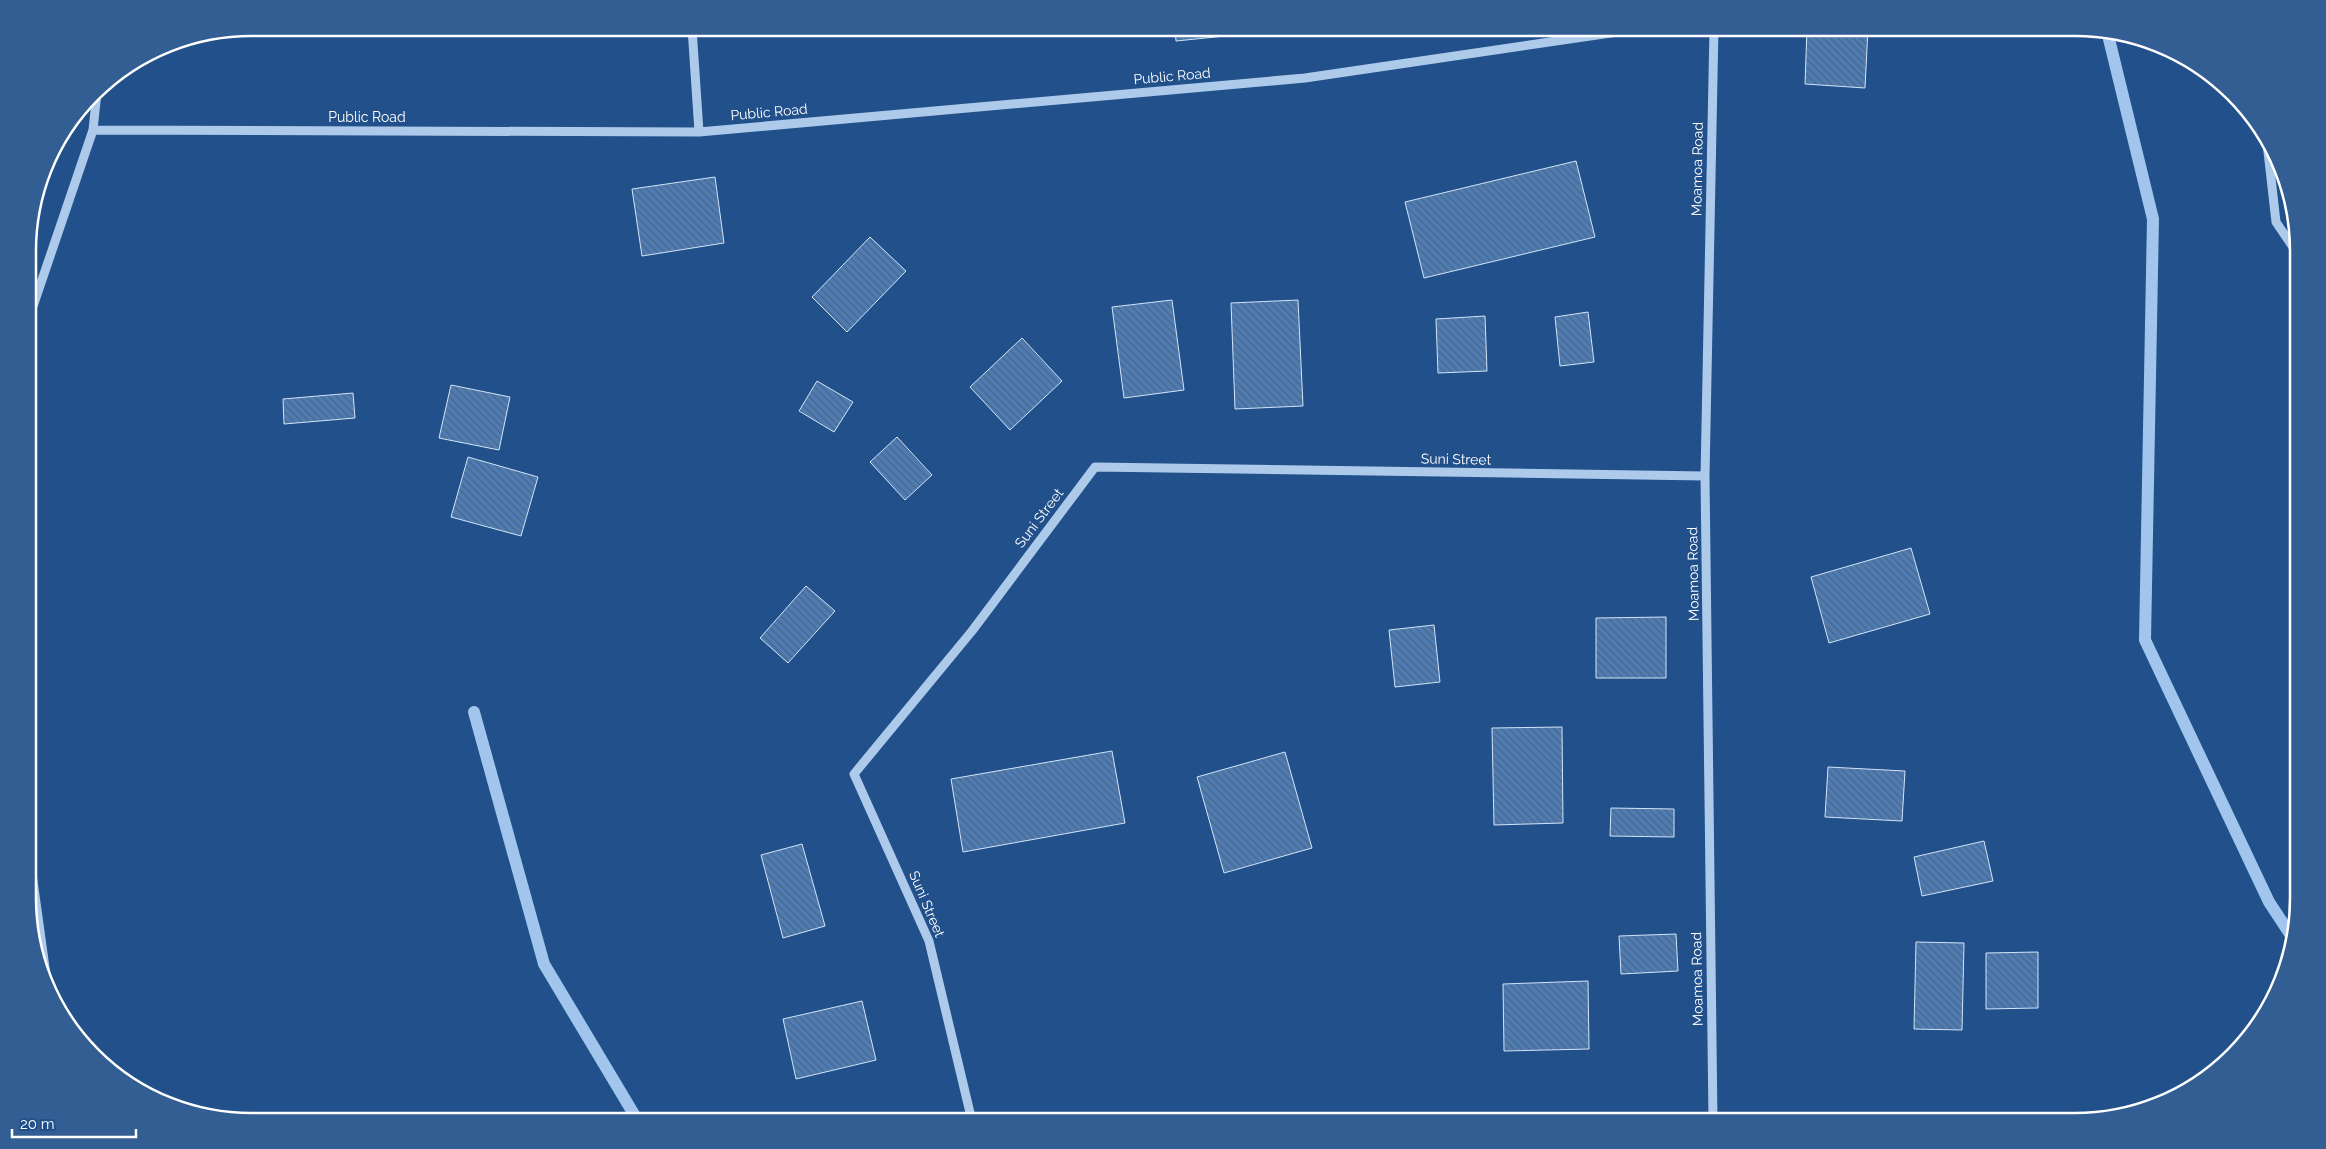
<svg xmlns="http://www.w3.org/2000/svg" width="2326" height="1149" viewBox="0 0 2326 1149" font-family="Raleway,sans-serif">
<defs>
<pattern id="building-back-hatch" width="6" height="6" patternUnits="userSpaceOnUse" patternTransform="scale(1.25)"><rect width="6" height="6" fill="#4e7cb3"/><path d="M-1 5l2 2M0 0l6 6M5-1l2 2" fill="none" stroke="#4d6685"/></pattern>
</defs>
<rect width="100%" height="100%" fill="#21508a"/>
<g fill="none" stroke-linecap="round" stroke-linejoin="round">
<path stroke="#a1c5ec" stroke-width="12" d="M2108,35L2153,219L2145,640L2269,902L2290,934
M474,712L544,964L638,1121"/>
</g>
<path fill="url(#building-back-hatch)" stroke="#d2e4f8" d="M1175,28H1304L1176,41Z
M1807,28H1868L1865,88L1805,84Z
M1576,161L1595,237L1424,278L1405,202Z
M715,177L724,243L642,256L632,189Z
M870,237L906,271L847,332L812,297Z
M1172,300L1184,390L1124,398L1112,307Z
M1298,300L1303,406L1235,409L1231,303Z
M1588,312L1594,362L1560,366L1555,317Z
M1485,316L1487,371L1438,373L1436,319Z
M1022,338L1062,381L1010,430L970,387Z
M817,381L853,402L834,432L799,411Z
M451,385L510,397L499,450L439,438Z
M353,393L355,418L284,424L283,399Z
M897,437L932,475L905,500L870,462Z
M468,457L538,477L521,536L451,517Z
M1911,548L1930,614L1829,643L1811,577Z
M806,586L835,611L788,663L760,638Z
M1666,617V678H1596V618Z
M1434,625L1440,682L1395,687L1389,630Z
M1562,727L1563,823L1494,825L1492,728Z
M1112,751L1125,823L963,852L951,779Z
M1285,752L1312,848L1224,873L1197,777Z
M1828,767L1905,771L1902,821L1825,817Z
M1611,808L1674,809V837L1610,836Z
M1984,841L1993,881L1922,896L1914,857Z
M802,844L825,926L783,938L761,855Z
M1676,934L1678,971L1621,974L1619,936Z
M1916,942L1964,943L1962,1030L1914,1029Z
M2038,952V1008L1986,1009V953Z
M1588,981L1589,1049L1504,1051L1503,984Z
M862,1001L876,1060L796,1079L783,1019Z"/>
<g fill="none" stroke-linecap="round" stroke-linejoin="round">
<path stroke="#adcaeb" stroke-width="9" d="M692,28L699,132
M93,130L699,132L1305,78L1645,28
M2267,143L2276,222L2297,253
M28,321L93,130L97,92
M29,852L48,989
M972,1121L929,941L854,774L972,631L1095,467L1705,476
M1713,1121L1705,476L1714,28"/>
</g>
<g text-anchor="middle" dominant-baseline="central" stroke-width="4.5" stroke-linejoin="round" paint-order="stroke">
<g font-size="14" fill="#fff" stroke="#21508a">
<text transform="translate(1172 76) rotate(-5)">Public Road</text>
<text transform="translate(769 112) rotate(-5)">Public Road</text>
<text x="367" y="117">Public Road</text>
<text transform="translate(1697 169) rotate(-89)">Moamoa Road</text>
<text transform="translate(1456 459) rotate(1)">Suni Street</text>
<text transform="translate(1039 518) rotate(-53)">Suni Street</text>
<text transform="translate(1693 574) rotate(-91)">Moamoa Road</text>
<text transform="translate(927 904) rotate(67)">Suni Street</text>
<text transform="translate(1697 979) rotate(-91)">Moamoa Road</text>
</g>
</g>
<path d="M0 0H2326V1149H0ZM251 36H2075A215 215 0 0 1 2290 251V898A215 215 0 0 1 2075 1113H251A215 215 0 0 1 36 898V251A215 215 0 0 1 251 36Z" fill="#335e93" fill-rule="evenodd"/>
<path fill="none" stroke="#fff" stroke-width="2.5" d="M251 36H2075A215 215 0 0 1 2290 251V898A215 215 0 0 1 2075 1113H251A215 215 0 0 1 36 898V251A215 215 0 0 1 251 36Z"/>
<path d="M12 1129v8h124v-8" fill="none" stroke="#ffffff" stroke-width="2.5"/>
<text x="20" y="1129" font-size="15" fill="#ffffff" stroke="#21508a" stroke-width="4" paint-order="stroke">20 m</text>
</svg>
